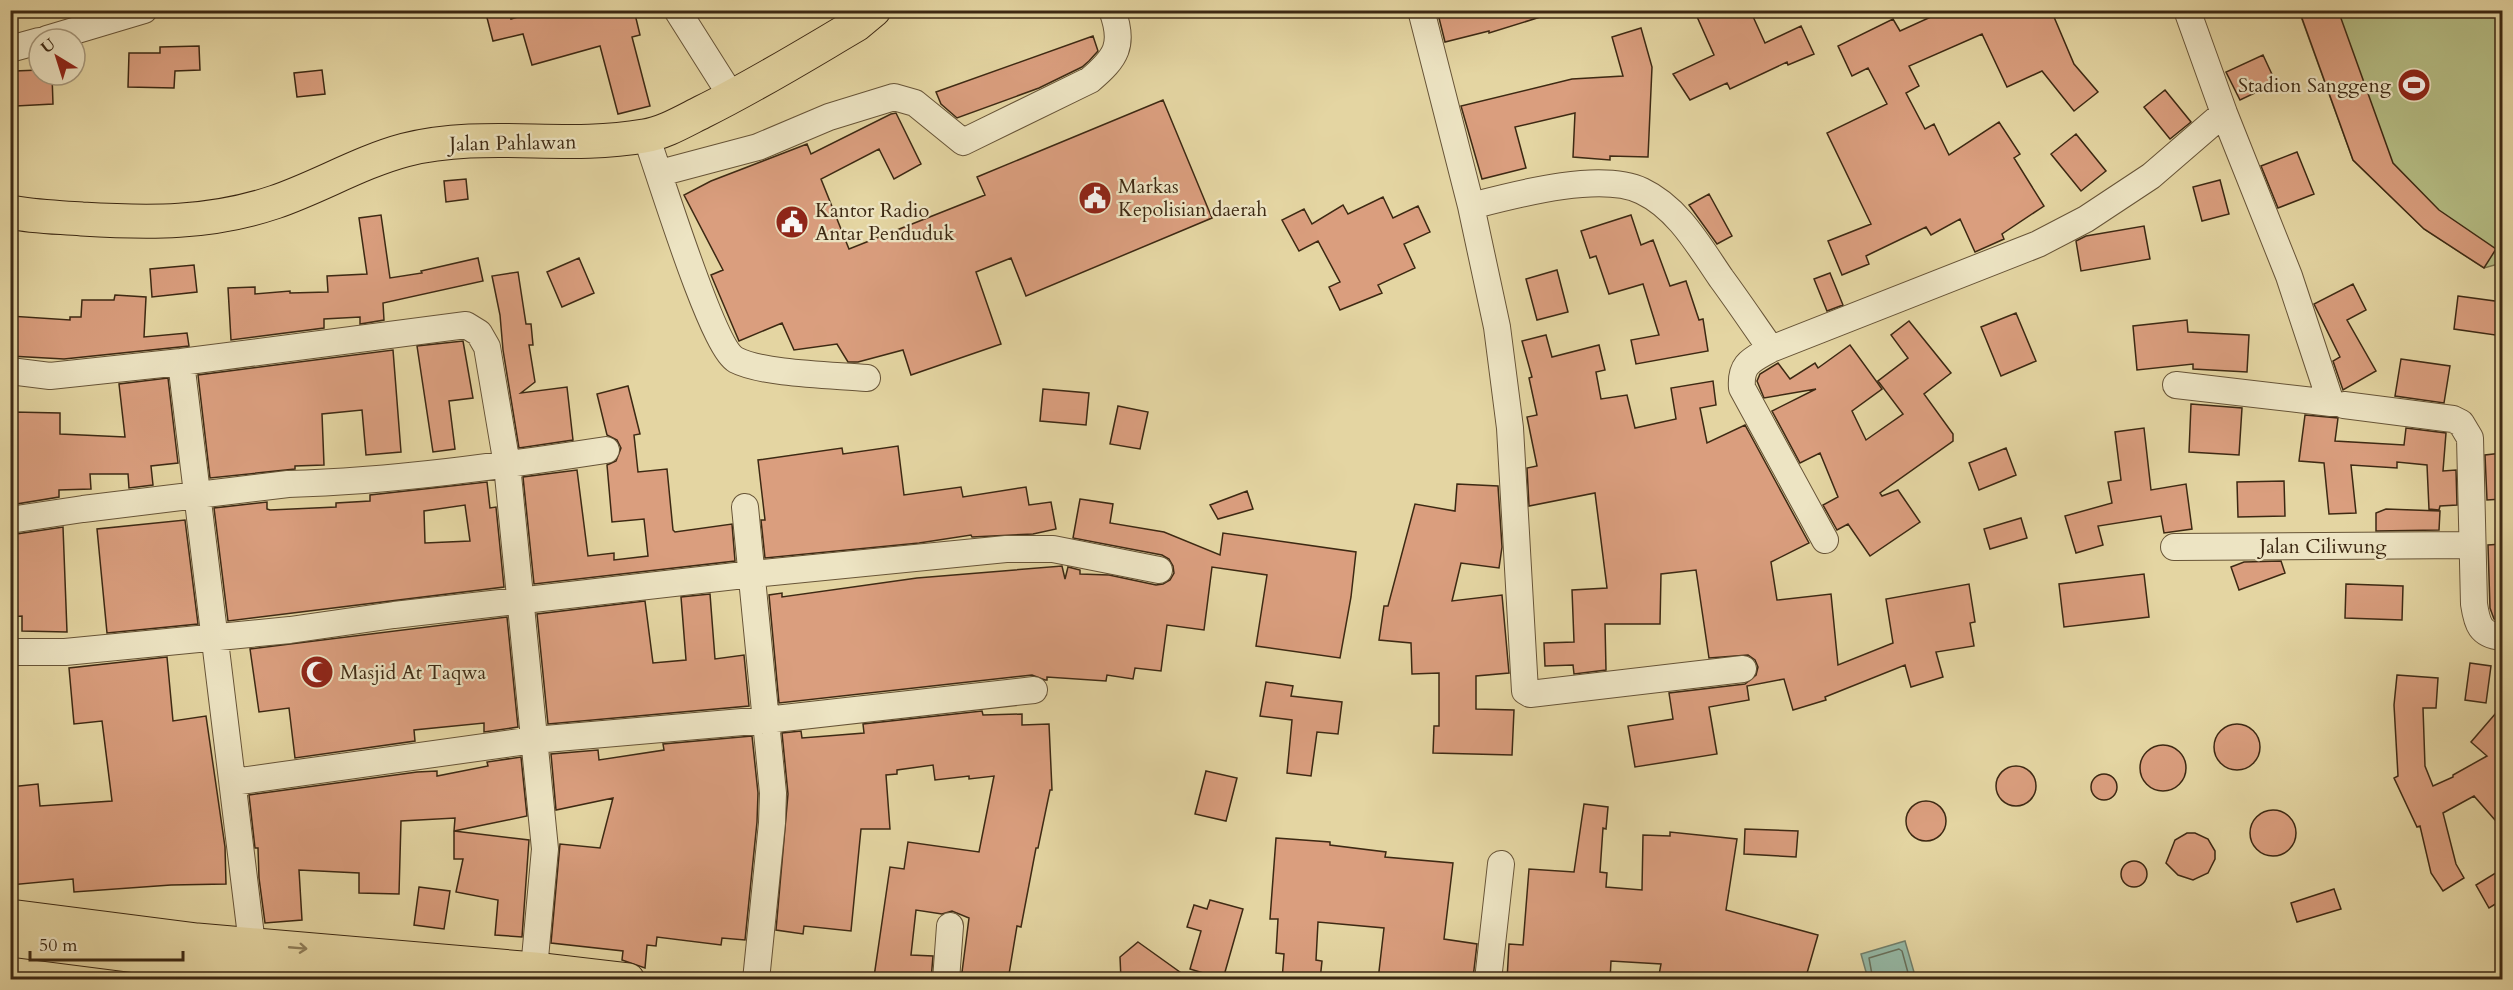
<svg xmlns="http://www.w3.org/2000/svg" width="2513" height="990" viewBox="0 0 2513 990" font-family="Cardo,serif">
<rect width="100%" height="100%" fill="#e4d5a2"/>
<filter id="stains"><feTurbulence type="fractalNoise" baseFrequency=".00333" numOctaves="4"/><feColorMatrix values="0 0 0 0 .2 0 0 0 0 .09 0 0 0 0 .02 0 0 0 .5 -.17"/></filter>
<radialGradient id="worn" r=".72"><stop offset=".6" stop-color="#630" stop-opacity="0"/><stop offset="1" stop-color="#630" stop-opacity=".3"/></radialGradient>
<path fill="#b5bd84" stroke="#79734c" stroke-width="1.5" d="M2299,11H2502V263L2484,268L2424,229L2353,160Z"/>
<path fill="#95b9a6" stroke="#727f6b" stroke-width="1.5" d="M1905,941L1916,979H1868L1861,954Z"/>
<g fill="none" stroke-linecap="round" stroke-linejoin="round">
<path stroke="#69715c" stroke-width="1.5" d="M1873,980L1869,958L1899,949L1902,951L1910,980"/>
</g>
<path fill="#da9e7e" stroke="#3d2913" stroke-width="1.5" fill-rule="evenodd" d="M485,10H509L511,19L541,10H634L640,35L632,37L650,106L618,114L600,46L532,65L523,34L493,41Z
M1437,10H1549L1550,14L1489,33V31L1445,42Z
M1694,10H1750L1765,43L1801,26L1814,54L1788,65L1787,62L1730,89L1727,83L1690,100L1673,74L1714,55Z
M1946,10H2051L2074,64L2098,92L2074,111L2042,71L2007,87L1982,34L1909,66L1919,86L1906,93L1925,129L1934,124L1949,155L1999,122L2020,154L2014,158L2044,206L2002,234L2004,239L1975,252L1960,219L1931,235L1926,227L1866,256L1869,264L1842,275L1828,241L1871,224L1827,133L1887,104L1868,68L1852,76L1838,46L1893,19L1900,31Z
M2299,10H2338L2393,163L2439,210L2496,249L2484,268L2424,229L2353,160Z
M1641,28L1652,67L1648,157L1610,156V160L1573,157L1575,113L1515,127L1526,168L1482,179L1461,106L1572,79L1623,76L1612,37Z
M1093,36L1098,51L1089,61L1082,67L1039,88L957,118L941,104L936,92Z
M199,46L200,70L175,71L174,88L128,87L129,53H160V47Z
M2263,55L2276,83L2240,100L2226,72Z
M39,70V75H52L53,104L16,106L15,71Z
M322,70L325,94L297,97L294,73Z
M2165,90L2191,122L2170,139L2144,107Z
M1163,100L1212,218L1026,296L1011,258L976,272L1001,344L911,375L903,350L858,362H848L837,344L794,350L782,323L739,341L711,275L723,270L684,195L711,181L807,144L811,154L891,114L896,113L921,164L894,179L879,149L821,179L849,249L985,195L977,177Z
M2076,134L2106,171L2081,191L2051,154Z
M2297,152L2314,194L2278,208L2261,166Z
M466,179L468,199L446,202L444,181Z
M2220,180L2229,214L2202,221L2193,187Z
M1709,194L1732,236L1717,244L1689,205Z
M1383,197L1393,218L1418,206L1430,232L1404,244L1415,268L1378,285L1382,293L1340,310L1329,287L1340,282L1318,241L1299,251L1282,220L1304,209L1312,224L1343,205L1348,214Z
M381,215L390,278L422,273L421,271L478,258L483,281L383,303L384,320L360,324V317L324,319V328L231,340L228,288L255,287V294L290,291V293L328,292L327,276L367,274L359,218Z
M1631,215L1641,245L1653,240L1670,286L1686,281L1699,320L1703,319L1708,351L1636,364L1631,340L1659,335L1643,284L1609,294L1596,256L1590,258L1581,231Z
M2144,226L2150,259L2081,271L2076,241L2086,236Z
M579,258L594,293L562,307L547,272Z
M194,265L197,292L152,297L150,269Z
M1557,270L1568,312L1537,320L1526,279Z
M518,272L526,324H531L533,345H529L535,382L521,393L567,387L573,440L519,448L503,350L500,315L492,276Z
M1830,273L1843,305L1827,311L1814,279Z
M2353,284L2366,310L2347,320L2376,371L2343,390L2333,361L2340,357L2314,304Z
M115,295L146,297L144,337L187,333L189,346L64,359L10,356V316L70,320V317H81L82,300H114Z
M2458,296L2502,302V336L2454,329Z
M2016,313L2036,361L2001,376L1981,327Z
M2187,320L2188,332L2249,335L2247,372L2193,369V364L2137,370L2133,326Z
M1909,321L1951,373L1924,394L1953,434V441L1880,493L1882,496L1898,490L1920,522L1870,556L1848,524L1837,530L1823,505L1838,497L1820,453L1800,463L1772,411L1816,389L1764,398L1757,381L1760,374L1778,363L1790,379L1815,363L1818,368L1850,345L1882,389L1852,411L1866,440L1903,414L1878,381L1908,358L1891,335Z
M1546,335L1552,357L1599,345L1605,370L1596,372L1601,399L1627,395L1635,428L1676,419L1671,388L1713,381L1716,405L1700,408L1707,443L1745,425L1809,543L1771,562L1777,600L1831,594L1838,665L1893,643L1886,599L1969,584L1975,622L1970,623L1974,646L1936,652L1943,677L1911,687L1905,665L1825,697L1826,700L1793,710L1784,679L1747,686L1749,700L1709,707L1717,754L1635,767L1628,726L1673,719L1669,693L1745,684L1756,675L1758,667L1755,660L1748,655L1709,658L1696,570L1661,574L1660,624H1605L1606,670L1574,674L1573,665L1545,666L1544,643L1574,642L1572,590L1607,588L1595,493L1529,506L1527,468L1537,466L1527,417L1537,415L1529,378L1532,377L1522,341Z
M463,341L473,398L449,401L455,449L433,452L417,346Z
M393,350L401,452L366,455L362,410L322,414L324,465L295,466V469L210,478L198,375Z
M2401,359L2450,366L2444,403L2395,396Z
M168,378L178,463L151,466L153,485L129,488L128,474H90L91,489L59,490V497L10,505L13,412L60,413V434L125,437L119,384Z
M628,386L640,434L634,435L638,472L667,469L673,530L675,532L732,524L735,561L534,584L523,477L577,470L588,556L614,553V560L648,556L644,519L612,522L607,465L616,461L621,448L617,440L607,435L597,394Z
M1043,389L1089,393L1086,425L1040,421Z
M2191,404L2242,408L2239,455L2189,452Z
M1118,406L1148,412L1140,449L1110,444Z
M2305,415L2338,418L2335,441L2404,445L2406,428L2446,433L2443,471L2456,470L2457,505L2440,506L2439,510L2429,509L2427,465L2397,462V468L2351,465L2356,513L2329,514L2324,463L2299,461Z
M2144,428L2151,490L2186,484L2192,529L2164,533L2161,516L2098,526L2103,545L2076,553L2065,516L2112,503L2108,482L2121,480L2115,432Z
M898,446L904,495L961,487L963,497L1026,487L1029,505L1051,502L1056,529L1033,534L972,537L971,535L919,543L765,558L761,520H765L758,460L842,448L843,454Z
M2006,448L2016,475L1979,490L1969,463Z
M2502,453V499L2487,500L2485,455Z
M2284,481L2285,516L2238,517L2237,482Z
M487,482L490,508L496,507L504,587L228,621L214,508L267,502V509L270,510L336,507V503L370,501V495ZM465,505L470,541L425,543L424,511Z
M1457,484L1498,486L1502,547L1499,568L1461,563L1452,601L1502,595L1509,673L1476,676V709L1514,710L1512,755L1433,753L1434,726H1439V673L1412,674L1411,643L1379,640L1384,606H1388L1415,504L1455,511Z
M1247,491L1253,509L1218,519L1210,505Z
M1080,499L1113,504L1110,523L1164,532L1220,555L1223,533L1356,552L1351,597L1340,658L1256,646L1267,575L1212,567L1204,630L1167,625L1161,671L1135,668L1133,679L1107,675L1106,681L1047,677V680H1045L1032,675L779,703L769,595L782,593V597L917,578L1062,566L1065,579L1068,567L1080,570V574L1109,575L1156,585L1163,584L1170,580L1174,573L1173,566L1169,559L1162,555L1073,538Z
M2386,509L2440,511L2439,530L2376,531V513Z
M2021,518L2027,538L1990,549L1984,529Z
M185,520L198,624L107,633L97,529Z
M63,527L67,632L22,631V616L10,617V535Z
M2502,544V622L2494,619L2490,608L2488,545Z
M2281,561L2285,573L2239,590L2231,567L2244,562Z
M2144,574L2149,617L2064,627L2059,584Z
M2346,584L2403,586L2402,620L2345,618Z
M710,594L715,659L744,655L749,706L548,724L537,614L645,601L653,663L686,660L681,597Z
M507,617L518,727L484,732V723L414,730L415,741L295,758L289,708L259,712L250,649Z
M167,657L173,721L206,716L225,847L226,884L171,885L74,892L73,879L10,885V787L38,784L40,806L112,801L102,721L74,724L69,668Z
M2470,663L2491,666L2486,703L2465,700Z
M2397,675L2438,678L2436,708H2423L2425,766L2433,786L2453,777V775L2487,756L2471,742L2502,706V828L2474,796L2443,813L2456,864L2464,878L2443,891L2431,873L2420,826L2417,827L2394,778L2398,776L2394,705Z
M1266,682L1293,686L1291,696L1342,702L1338,734L1317,732L1311,776L1287,773L1292,720L1260,716Z
M982,711L983,715L1022,714V725L1049,724L1052,790H1050L1038,848H1036L1021,927L1017,926L1008,980H961L969,918L952,911L942,914L916,910L911,955L933,956L931,980H879L880,978L874,977L890,867L904,869L908,842L979,852L994,776L969,779V776L935,780L933,765L897,770V774L886,775L890,829H861L851,931L804,926L803,934L776,930L788,794L782,733L801,731L802,738L864,733L863,724Z
M2214 747a23 23 0 1 1 46 0a23 23 0 1 1-46 0Z
M752,736L758,793L757,822L745,940L722,938L721,945L657,937L656,946L647,945L645,968L622,960L623,951L551,943L560,844L600,848L613,798L556,810L551,754L598,750L599,760L664,750L663,744Z
M2140 768a23 23 0 1 1 46 0a23 23 0 1 1-46 0Z
M521,757L527,816L454,831L455,818L401,821L399,894L359,893V873L299,870L302,920L265,923L259,878L258,848H255L249,795L417,772L437,771V776L488,766L487,762Z
M1996 786a20 20 0 1 1 40 0a20 20 0 1 1-40 0Z
M1206,771L1237,778L1226,821L1195,814Z
M2091 787a13 13 0 1 1 26 0a13 13 0 1 1-26 0Z
M1906 821a20 20 0 1 1 40 0a20 20 0 1 1-40 0Z
M1584,804L1608,807L1606,829L1603,828L1600,872L1607,873L1606,887L1642,890L1643,835L1670,836V832L1737,839L1726,910L1818,935L1805,980H1658L1661,964L1611,961L1610,980H1507L1509,944L1523,945L1529,869L1574,872Z
M2250 833a23 23 0 1 1 46 0a23 23 0 1 1-46 0Z
M1745,829L1798,831L1796,857L1744,854Z
M454,831L529,840L522,937L495,935L498,900L456,892L463,859H454Z
M2187,833H2195L2208,839L2215,851V859L2208,873L2193,880L2178,875L2166,863L2175,840Z
M1276,838L1330,842V845L1386,852L1385,857L1453,863L1444,939L1477,944L1473,978L1437,973V980H1378L1384,928L1318,922L1316,960L1322,961L1320,980H1282L1284,954L1276,953L1278,919H1270Z
M2121 874a13 13 0 1 1 26 0a13 13 0 1 1-26 0Z
M2502,869V900L2489,908L2476,885Z
M419,887L450,891L444,929L414,925Z
M2334,889L2341,909L2297,922L2291,903Z
M1210,900L1243,909L1223,979L1190,969L1201,931L1187,927L1194,905L1207,909Z
M1138,942L1191,980H1121L1120,957Z"/>
<g fill="none" stroke-linecap="round" stroke-linejoin="round">
<g stroke="#675437" stroke-width="28">
<path id="minor" d="M677,10L732,97
M1421,10L1471,206C1514,195 1600,171 1642,191C1678,208 1699,246 1721,278C1738,301 1754,325 1771,349L2038,244L2086,219L2151,176L2224,113
M47,39L144,10
M10,49L39,41
M646,136C659,172 712,347 736,360C763,374 834,375 867,378
M660,173L758,147L829,117L894,97L915,103L963,142L1090,80C1116,58 1125,45 1112,10
M1471,206L1497,327L1510,428L1525,691L1530,694L1743,669
M1771,349C1752,360 1740,363 1742,388L1825,540
M181,362L252,944
M10,371L50,376L181,362L466,325L479,333L487,347L507,465L545,849L534,969
M2176,385L2331,403L2289,276L2224,113L2187,10
M2344,405L2453,419L2461,423L2470,438L2474,604C2477,624 2480,635 2502,637
M745,507L773,793L772,823L756,980
M10,520L83,509L288,484C394,481 501,466 606,450
M2174,547L2472,545
M10,652H65L290,630L394,615L753,574L1006,549H1053L1159,570
M233,782L534,740L766,720L1034,690
M946,980L950,926
M1488,980L1501,864"/>
</g>
<g stroke="#3d2913" stroke-width="35">
<path id="major" d="M10,212C34,217 58,217 82,219C149,223 210,224 275,202C319,187 360,162 405,150C484,130 565,150 644,136C664,133 684,121 702,112C755,86 805,55 856,25L874,10"/>
</g>
<g stroke="#3d2913" stroke-width="35">
<path id="highway" d="M10,916L197,940L534,969L628,980
M10,940L253,971L369,980"/>
</g>
<use href="#minor" stroke="#ede4c3" stroke-width="26"/>
<use href="#major" stroke="#e4d5a2" stroke-width="33"/>
<use href="#highway" stroke="#e4d5a2" stroke-width="33"/>
</g>
<defs><path id="oneway-shaft" d="M-6 0H5M1.5-3L5.5 0L1.5 3" fill="none" stroke-width="1.6" stroke-linecap="round" stroke-linejoin="round" transform="scale(1.5)"/></defs>
<use stroke="#907f5a" href="#oneway-shaft" transform="translate(298 948) rotate(5)"/>
<defs>
<g id="stadium-disc" transform="scale(1.725)"><circle r="9.5" fill="#8f2418" stroke="#ede4c3"/><path d="M0-5a6.5 5 0 1 0 0 10a6.5 5 0 1 0 0-10ZM-3.5-1.8h7v3.6h-7Z" fill="#fff"/></g>
<g id="civic-disc" transform="scale(1.725)"><circle r="9.5" fill="#8f2418" stroke="#ede4c3"/><path d="M-.6-6.5H3V-4.5H.6V-3L4-1V1h2V6H-6V1h2V-1L-.6-3ZM-1.2 2.5V6h2.4V2.5Z" fill="#fff"/></g>
<g id="mosque-disc" transform="scale(1.725)"><circle r="9.5" fill="#8f2418" stroke="#ede4c3"/><path d="M3.5-4.9A6 6 0 1 0 3.5 4.9A5 5 0 1 1 3.5-4.9Z" fill="#fff"/></g>
</defs>
<g fill-rule="evenodd">
<use href="#stadium-disc" x="2414" y="85"/>
<use href="#civic-disc" x="1095" y="198"/>
<use href="#civic-disc" x="792" y="222"/>
<use href="#mosque-disc" x="317" y="672"/>
</g>
<g text-anchor="middle" dominant-baseline="central" stroke-width="4.5" stroke-linejoin="round" paint-order="stroke">
<g font-size="20" fill="#3d2913" stroke="#ede4c3" text-anchor="start">
<text x="2391" y="85" text-anchor="end">Stadion Sanggeng</text>
<text x="1118" y="186">Markas<tspan x="1118" dy="23">Kepolisian daerah</tspan></text>
<text x="815" y="210">Kantor Radio<tspan x="815" dy="23">Antar Penduduk</tspan></text>
<text x="340" y="672">Masjid At Taqwa</text>
</g>
<g font-size="20" fill="#3d2913" stroke="#ede4c3">
<text transform="translate(513 143) rotate(-1)">Jalan Pahlawan</text>
<text x="2323" y="546">Jalan Ciliwung</text>
</g>
</g>
<rect width="2513" height="990" fill="none" stroke="#e4d5a2" stroke-width="36"/>
<rect x="12" y="12" width="2489" height="966" fill="none" stroke="#3d2913" stroke-width="3"/>
<rect x="18" y="18" width="2477" height="954" fill="none" stroke="#3d2913" stroke-width="1.5"/>
<g transform="translate(57 57) rotate(322)"><circle r="28" fill="#ede4c3" stroke="#a7997d" stroke-width="1.5"/>
<path d="M0-4.5L10 22L0 15L-10 22Z" fill="#8f2418"/>
<text y="-9" font-size="16" font-weight="bold" text-anchor="middle" fill="#3d2913">U</text>
</g>
<path d="M30 951v9h153v-9" fill="none" stroke="#3d2913" stroke-width="3"/>
<text x="39" y="951" font-size="18" fill="#3d2913" stroke="#ede4c3" stroke-width="4.5" paint-order="stroke">50 m</text>
<rect width="100%" height="100%" filter="url(#stains)"/>
<rect width="100%" height="100%" fill="url(#worn)"/>
</svg>
